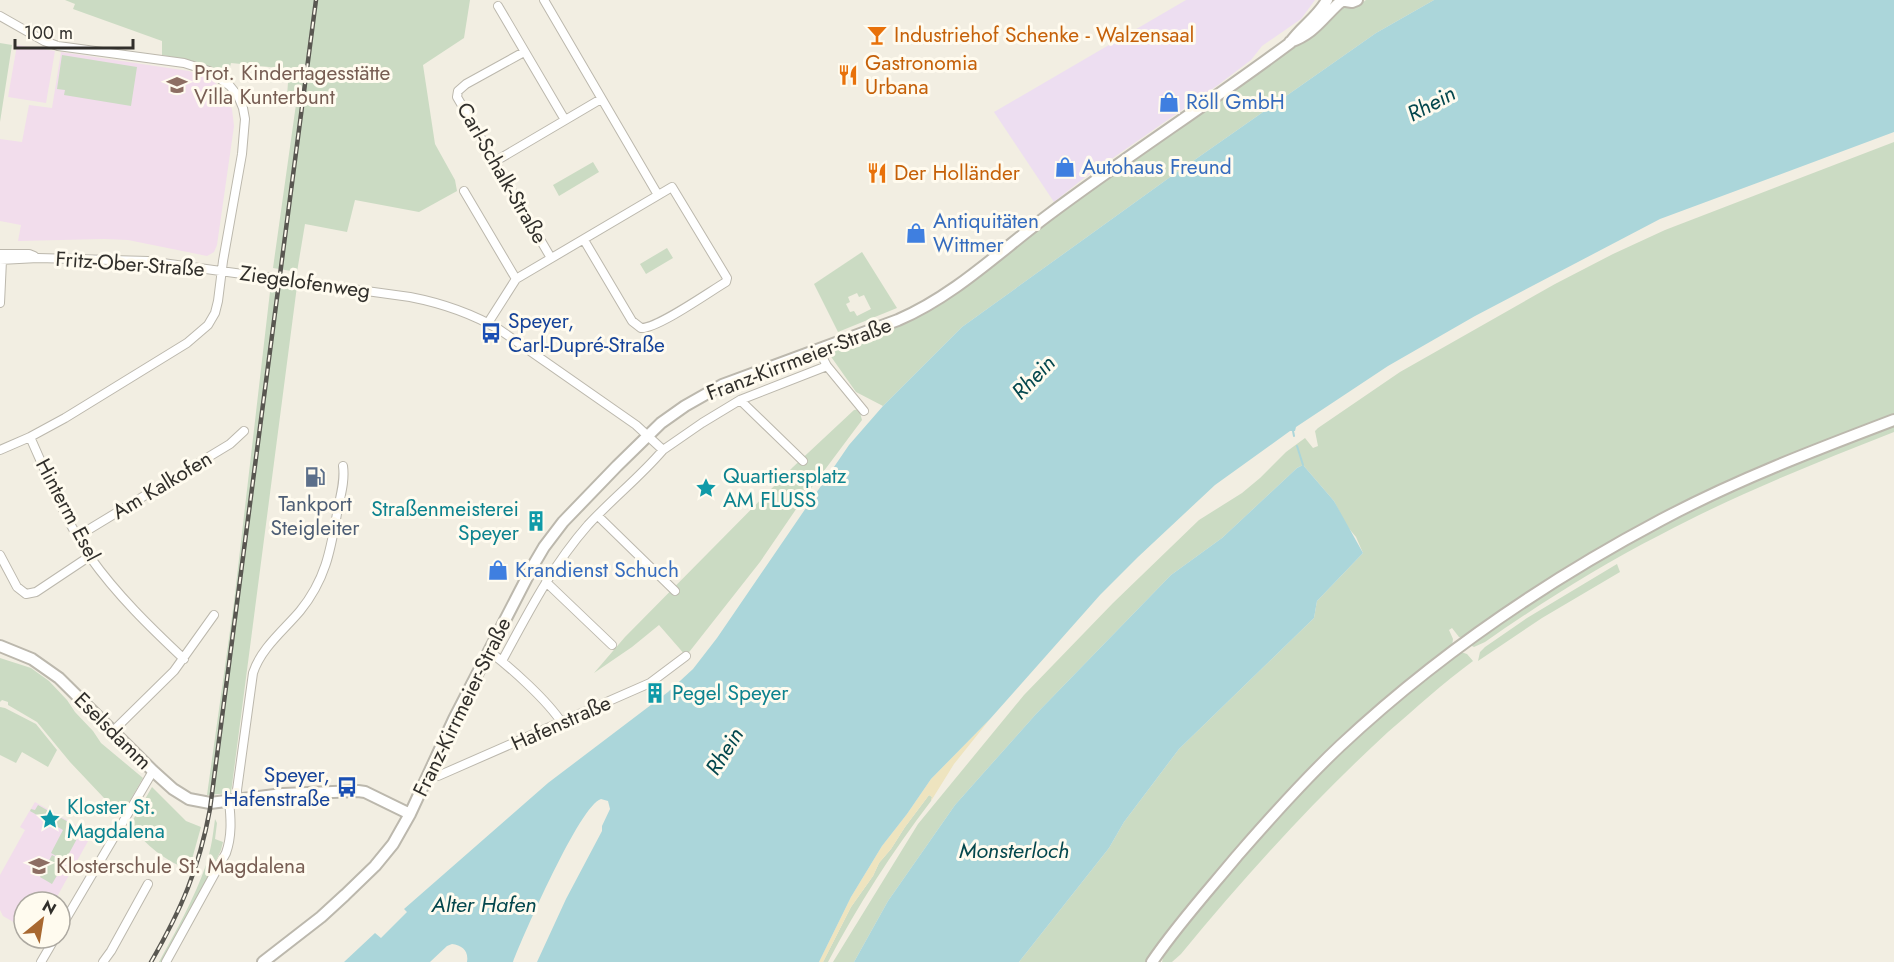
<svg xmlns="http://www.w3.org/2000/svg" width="1894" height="962" viewBox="0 0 1894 962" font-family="Jost,sans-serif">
<rect width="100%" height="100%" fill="#f2eee2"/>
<path fill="#eddef1" d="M1186,0H1315L1301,19L1262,46L1251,60L1218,85L1084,178L1054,202L994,112Z"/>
<path fill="#f2ddec" d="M17,45L55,51L46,103L8,97Z
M61,52L189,71L212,80L223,90L232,109L234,126L217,245L214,252L207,256L128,240L104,239L18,241L21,225L0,221V139L22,142L29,105L52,108Z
M35,802L92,834L54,902H24V928L3,916L0,910V875L25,830L20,827Z"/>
<path fill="#cbdbc3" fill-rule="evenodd" d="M65,0H470L464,38L423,65L435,144L455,180L457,191L419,212L355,200L347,232L305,224L297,272L273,268L297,97L287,96L289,69L231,63L228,74L224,76L198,62L162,55V41L73,9L75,4Z
M1366,0H1434L1376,33L1173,175L962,327L883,406L856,392L827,351L899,325L1304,40L1339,7L1359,5Z
M0,43L12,45L0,122Z
M62,55L137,67L131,106L64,95L65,90L57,89Z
M1894,142V414L1781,459L1720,486L1465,638L1459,637L1452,628L1449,630L1453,639L1452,647L1392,694L1153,952L1146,962H1019L1109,848L1124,822L1179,749L1314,618L1317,601L1363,553L1356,537L1346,525L1334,501L1303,465L1297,468L1222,538L1171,575L1036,714L955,805L888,901L854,962H833L918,824L1024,695L1113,603L1199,520L1242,493L1260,478L1286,452L1305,438L1313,448L1318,446L1315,431L1318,428L1400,372L1555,284L1613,254L1665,230Z
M593,162L599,172L559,196L553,185Z
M667,248L673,258L646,274L640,264Z
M862,252L897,308L838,332L814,284ZM857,293L859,297L864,295L871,309L857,316L854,311L850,312L846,304L850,302L848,297Z
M271,283L297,286L231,793L207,795L234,602Z
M859,409L862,420L803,499L760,562L686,656L659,625L632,647L594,673L625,637L793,467L854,410Z
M1894,423V432C1815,463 1735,495 1660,535C1599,566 1541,603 1485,642L1474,647L1470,645L1605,555L1699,506L1775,472Z
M1617,564L1620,572L1542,618L1478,661L1480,652L1485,647L1527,618Z
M1461,652L1467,654L1473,661C1443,683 1416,708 1388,732C1313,801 1246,875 1181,954L1172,962H1162L1164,954L1182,929L1235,866L1318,774L1402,697Z
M0,658L31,668L49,681L67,700L75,712L93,731L101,743L143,778L121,816L70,762L37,722L8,705V702L2,700L0,702Z
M0,707L5,708L36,724L57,750L48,767L22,752L16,763L0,755Z
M152,787L186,821L201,827L189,870C165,861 146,845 130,825Z
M929,795L932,797L931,801C892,852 858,905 828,962H823L851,907L873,876L879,863L891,849L905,827Z
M38,805L72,824L69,830L79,835L65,861L51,853L63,830L30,811L31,809L35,810Z
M215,819L217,823L215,839L223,842L221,850L197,901L163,962H159C176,931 194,899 206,865C211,850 213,835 215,819Z
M52,855L65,862L52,884L40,877Z"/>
<path fill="#eee4bf" d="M990,719L954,764L931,801L932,797L929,795L905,827L891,849L879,863L873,876L851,907L823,962H819L851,897L882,846L907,814L931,779Z"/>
<path fill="#abd6da" d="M1434,0H1894V132L1660,219L1475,316L1388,366L1296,427L1295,431H1290L1215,485L1138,557L1100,595L990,719L931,779L907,814L882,846L851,897L819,962H537L566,899L602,831V826L610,809L608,801L601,799C580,805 523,936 513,962H467C469,951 462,945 452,944L447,946L430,962H344L375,933L381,938L407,912L404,909L548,783L668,692L693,669L717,638L849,445L883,406L962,327L1173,175L1376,33Z
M1303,465L1334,501L1363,553L1317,601L1314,618L1179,749L1124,822L1109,848L1019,962H854L888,901L955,805L1036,714L1171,575L1222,538L1297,468Z"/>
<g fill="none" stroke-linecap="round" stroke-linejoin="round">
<path stroke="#abd6da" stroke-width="2" d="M1293,431L1294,436
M1297,446L1303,465"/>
<g stroke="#bcb8ad" stroke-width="10">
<path id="street" d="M544,0L658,195
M498,6L565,120
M0,16L44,41L58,46L184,63L209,71L230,86L238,96L243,108L245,119L242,154L223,261L218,301L215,313L208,325L187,343L65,418L30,437L0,450
M524,52L466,84L458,91L457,97L551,258
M494,162L601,99
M464,191L516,279
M0,254H29L34,256
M0,260L38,258L148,261L410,297C441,303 473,314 500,330L636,425L663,450L702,423L740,400L827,366L864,411
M0,303L2,260
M488,323L516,279L672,187L727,278L726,282C709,292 657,329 641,328L632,321L584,240
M818,349L827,366
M740,400L803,461
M30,437C48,477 65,520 90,557C117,595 150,627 184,659
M598,516L675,591
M78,536L230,444L244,431
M0,555L17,587L26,594L36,592L90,556
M546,582L612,645
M489,651C511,668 547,700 562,723
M502,661C528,613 552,566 588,525C612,499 640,477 663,450
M113,731L174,671L214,615
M429,773L438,776L650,683L686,656
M237,800V790L253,673C261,648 284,630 300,611C327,578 331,547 338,508C341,494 345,480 343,466
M60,929L153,771
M41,962L55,938
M103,962L111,951L148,884
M166,962L226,853C232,836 231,819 229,801"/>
</g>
<g stroke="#bcb8ad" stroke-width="14">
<path id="secondary" d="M1340,0L1352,2L1357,0
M1290,42C1313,34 1321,20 1338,4L1342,1
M0,646L32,659L59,678L153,771L173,789L189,799L210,803L283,794L358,791L365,792L410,814
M263,962L321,917L345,895L375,866L393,844L410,814L454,719L534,564L544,547L563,522L617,466L661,423L685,406L722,385L898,320C954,296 999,252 1047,216C1127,156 1211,102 1290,43C1301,27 1318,17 1327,0
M1152,962C1177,925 1208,891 1237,856C1270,818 1303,781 1340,746C1435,657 1546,581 1661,520C1736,480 1815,450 1894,420"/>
</g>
<use href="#street" stroke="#fff" stroke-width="8"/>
<use href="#secondary" stroke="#fff" stroke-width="10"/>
<g stroke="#595751" stroke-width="4.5">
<path id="rail" d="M151,962C181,910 199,869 210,809L316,0"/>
</g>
<use href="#rail" stroke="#fffbef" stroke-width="2" stroke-dasharray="7" stroke-linecap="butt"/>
</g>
<defs>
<g id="bar-bare" transform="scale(1.62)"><path d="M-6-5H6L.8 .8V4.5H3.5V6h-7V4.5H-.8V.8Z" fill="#e8710a" stroke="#fffbef" stroke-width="2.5" paint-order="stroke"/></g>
<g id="restaurant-bare" transform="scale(1.62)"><path d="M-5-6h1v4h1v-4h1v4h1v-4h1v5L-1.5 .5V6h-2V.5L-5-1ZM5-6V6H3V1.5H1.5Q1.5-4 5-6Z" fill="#e8710a" stroke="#fffbef" stroke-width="2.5" paint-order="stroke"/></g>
<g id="school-bare" transform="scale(1.62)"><path d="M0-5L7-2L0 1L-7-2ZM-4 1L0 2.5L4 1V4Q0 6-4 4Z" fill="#8d6e63" stroke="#fffbef" stroke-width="2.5" paint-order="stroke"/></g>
<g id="shop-bare" transform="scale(1.62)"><path d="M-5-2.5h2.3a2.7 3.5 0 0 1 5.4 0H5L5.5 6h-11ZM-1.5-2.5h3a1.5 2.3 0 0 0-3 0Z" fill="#3f7fe0" stroke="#fffbef" stroke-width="2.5" paint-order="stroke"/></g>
<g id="bus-bare" transform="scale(1.62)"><path d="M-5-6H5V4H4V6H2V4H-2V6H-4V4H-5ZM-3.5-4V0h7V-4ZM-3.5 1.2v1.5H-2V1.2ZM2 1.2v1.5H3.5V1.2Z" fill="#1a4fb4" stroke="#fffbef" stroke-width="2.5" paint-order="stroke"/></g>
<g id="fuel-bare" transform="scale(1.62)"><path d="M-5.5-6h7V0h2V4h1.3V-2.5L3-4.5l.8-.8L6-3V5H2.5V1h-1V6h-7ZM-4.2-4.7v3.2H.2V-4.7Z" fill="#5c6f8a" stroke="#fffbef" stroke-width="2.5" paint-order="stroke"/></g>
<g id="sight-bare" transform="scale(1.62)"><path d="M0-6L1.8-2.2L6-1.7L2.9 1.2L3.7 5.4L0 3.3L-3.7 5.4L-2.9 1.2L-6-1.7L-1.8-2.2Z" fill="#0f9aa8" stroke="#fffbef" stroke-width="2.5" paint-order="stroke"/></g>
<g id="building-bare" transform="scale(1.62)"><path d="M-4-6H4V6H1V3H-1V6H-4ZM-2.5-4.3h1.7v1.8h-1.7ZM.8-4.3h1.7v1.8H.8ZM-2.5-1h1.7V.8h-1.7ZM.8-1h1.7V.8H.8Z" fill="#0f9aa8" stroke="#fffbef" stroke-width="2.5" paint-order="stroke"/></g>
</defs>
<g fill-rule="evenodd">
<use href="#bar-bare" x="877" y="35"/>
<use href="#restaurant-bare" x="848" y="75"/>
<use href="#school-bare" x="177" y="85"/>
<use href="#shop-bare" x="1169" y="102"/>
<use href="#shop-bare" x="1065" y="167"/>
<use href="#restaurant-bare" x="877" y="173"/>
<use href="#shop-bare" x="916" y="233"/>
<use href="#bus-bare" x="491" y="333"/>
<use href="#fuel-bare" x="315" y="477"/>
<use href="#sight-bare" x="706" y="488"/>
<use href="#building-bare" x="536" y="521"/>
<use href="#shop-bare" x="498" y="570"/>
<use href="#building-bare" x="655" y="693"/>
<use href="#bus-bare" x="347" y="787"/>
<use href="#sight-bare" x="50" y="819"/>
<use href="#school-bare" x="39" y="866"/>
</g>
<g text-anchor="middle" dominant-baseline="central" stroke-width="6" stroke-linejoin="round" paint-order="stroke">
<g font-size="21" fill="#c56008" stroke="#fffbef" text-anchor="start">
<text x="894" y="35">Industriehof Schenke - Walzensaal</text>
<text x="865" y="63">Gastronomia<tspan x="865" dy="24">Urbana</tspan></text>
<text x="894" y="173">Der Holländer</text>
</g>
<g font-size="21" fill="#785e54" stroke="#fffbef" text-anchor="start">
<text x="194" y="73">Prot. Kindertagesstätte<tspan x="194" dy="24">Villa Kunterbunt</tspan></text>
<text x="56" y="866">Klosterschule St. Magdalena</text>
</g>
<g font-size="21" fill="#366cbe" stroke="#fffbef" text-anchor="start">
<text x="1186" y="102">Röll GmbH</text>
<text x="1082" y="167">Autohaus Freund</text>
<text x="933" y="221">Antiquitäten<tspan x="933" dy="24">Wittmer</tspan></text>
<text x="515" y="570">Krandienst Schuch</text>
</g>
<g font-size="21" fill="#312f2b" stroke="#fffbef">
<text transform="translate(502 173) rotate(60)">Carl-Schalk-Straße</text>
<text transform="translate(130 264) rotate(4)">Fritz-Ober-Straße</text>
<text transform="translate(305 282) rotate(8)">Ziegelofenweg</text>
<text transform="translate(799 359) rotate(-21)">Franz-Kirrmeier-Straße</text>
<text transform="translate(162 485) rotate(-31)">Am Kalkofen</text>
<text transform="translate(68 510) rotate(62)">Hinterm Esel</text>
<text transform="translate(462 707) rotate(-64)">Franz-Kirrmeier-Straße</text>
<text transform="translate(561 723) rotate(-24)">Hafenstraße</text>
<text transform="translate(113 731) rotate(45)">Eselsdamm</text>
</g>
<g font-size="21" fill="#164399" stroke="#fffbef" text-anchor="start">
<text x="508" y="321">Speyer,<tspan x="508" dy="24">Carl-Dupré-Straße</tspan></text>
<text x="330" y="775" text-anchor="end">Speyer,<tspan x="330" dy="24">Hafenstraße</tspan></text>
</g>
<g font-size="21" fill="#0d838f" stroke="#fffbef" text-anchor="start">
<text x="723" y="476">Quartiersplatz<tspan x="723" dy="24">AM FLUSS</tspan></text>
<text x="519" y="509" text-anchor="end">Straßenmeisterei<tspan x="519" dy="24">Speyer</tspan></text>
<text x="672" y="693">Pegel Speyer</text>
<text x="67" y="807">Kloster St.<tspan x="67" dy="24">Magdalena</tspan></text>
</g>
<g font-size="21" fill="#4e5e75" stroke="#fffbef">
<text x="315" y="504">Tankport<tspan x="315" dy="24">Steigleiter</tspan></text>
</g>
<g font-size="22" font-style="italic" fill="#04474d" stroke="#fffbef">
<text transform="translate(1431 103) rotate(-28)">Rhein</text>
<text transform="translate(1033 377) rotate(-46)">Rhein</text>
<text transform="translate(724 751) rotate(-58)">Rhein</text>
<text x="1014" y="850">Monsterloch</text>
<text x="484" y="904">Alter Hafen</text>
</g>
</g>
<g transform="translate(42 920) rotate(30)"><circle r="28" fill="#fffbef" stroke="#ada9a1" stroke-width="1.5"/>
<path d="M0-4.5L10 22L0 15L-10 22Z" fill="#a86830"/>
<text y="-9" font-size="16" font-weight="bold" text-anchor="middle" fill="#312f2b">N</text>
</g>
<path d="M15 39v9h118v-9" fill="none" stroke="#312f2b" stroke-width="3"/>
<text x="24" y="39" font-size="18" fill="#312f2b" stroke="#fffbef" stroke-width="4.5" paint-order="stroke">100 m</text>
</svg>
